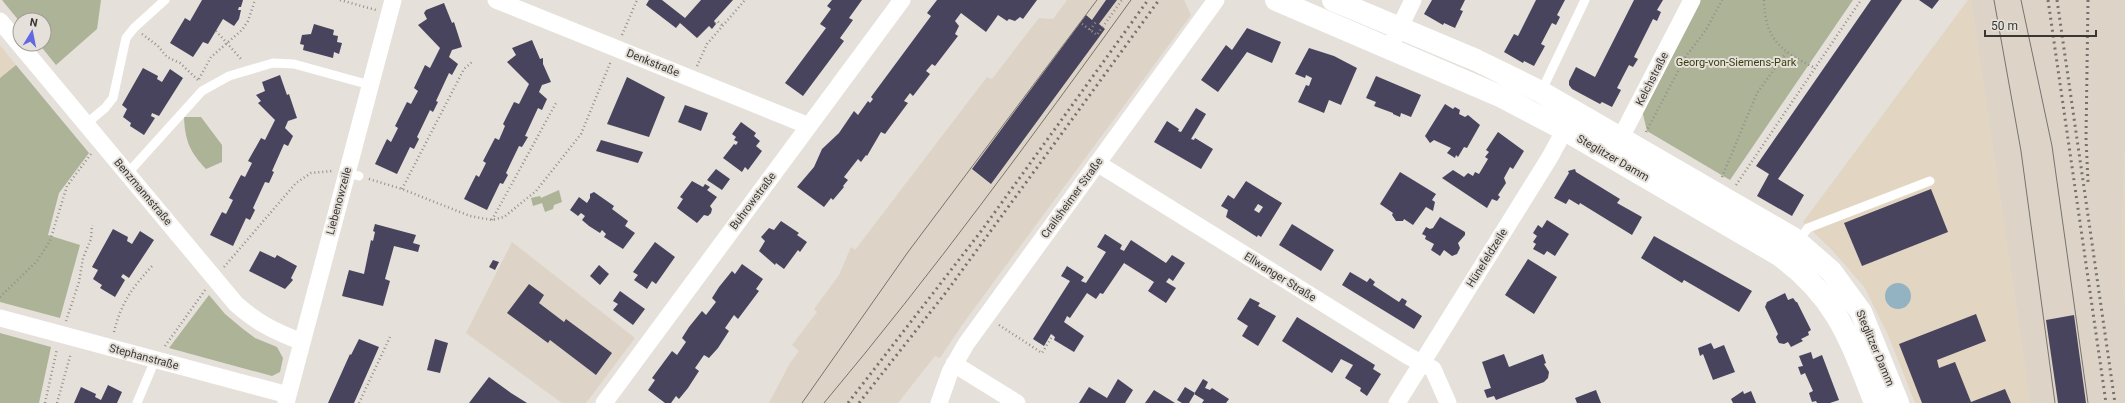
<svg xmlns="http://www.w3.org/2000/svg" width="2125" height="403" viewBox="0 0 2125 403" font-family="Roboto,sans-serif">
<rect width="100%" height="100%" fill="#e5e0d9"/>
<path fill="#e2d5c2" d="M1968,0H1971L2030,403H1915L1889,337L1865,288L1833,251L1803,222Z
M0,45L16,65L0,78Z
M2125,150V301L2122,281V226Z"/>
<path fill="#ddd4c7" d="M1067,0H1184L1191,15L962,325L940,358L935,356L898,403H769L790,363L799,351L792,345L817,312L814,309L839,275L851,247L855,250L987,77L992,79L1039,18L1053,19Z
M1971,0H2125V150L2122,226V281L2125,301V403H2030Z
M512,242L635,338L586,403H562L466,333Z"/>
<path fill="#acb396" d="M2,0H101L97,29L56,65L39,44H44V20H20V22Z
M1699,0H1853L1730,180L1647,131L1642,110Z
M16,65L89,153L59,193L48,235L80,245L60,318L0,302V78Z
M184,117H201L222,145V162L206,169C190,152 185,141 184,117Z
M559,190L562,202L554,205L553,209L545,212L542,203L533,206L531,198L540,196L541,198Z
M209,295L225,314L243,329L255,338L277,347L283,358L280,372L272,376L169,348Z
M0,333L51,347L39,403H0Z"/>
<path fill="#93b3c3" d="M1885 296a13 13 0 1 1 26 0a13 13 0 1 1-26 0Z"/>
<path fill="#49445d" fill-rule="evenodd" d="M202,0H243L241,7H239L238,10H241L239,19L234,26L223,19L208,44L203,42L193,57L170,43L185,18L190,21Z
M649,0H662L685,18L701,0H733L714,21L716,24L712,29L709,26L697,38L680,23L676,28L646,5Z
M832,0H862L849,18L853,20L840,38L844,41L803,96L785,83L826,28L820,24L831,9L827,6Z
M937,0H1037L1023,19L1020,17L1015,21L1009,19L1007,21L998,15L986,32L961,13L955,21L959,26L955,34L958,36L935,66L932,64L926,71L930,74L913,96L910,93L904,101L908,103L902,111L885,134L881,132L867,156L866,155L861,162L858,159L844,177L848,180L843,186L844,187L833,200L831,198L824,207L797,187L814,167L822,149L839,133L854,111L858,115L868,101L870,103L873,99L871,97L931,16L927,13Z
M1106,0H1117L1099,24L1105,29L991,184L972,169L1086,15L1092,20Z
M1432,0H1465L1460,10L1463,11L1455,28L1444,23L1443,25L1424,14Z
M1536,0H1565L1557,15L1560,17L1556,25L1552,23L1541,44L1545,46L1534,66L1524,61L1523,63L1504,52L1514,34L1518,36Z
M1634,0H1663L1657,10L1661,12L1657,21L1653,19L1634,57L1638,59L1633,67L1629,65L1617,88L1621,90L1612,107L1602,102L1600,104L1572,89L1569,85V81L1576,67L1595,77Z
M1871,0H1902L1778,179L1804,195L1792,216L1757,196L1769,174L1756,166Z
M1919,0H1939L1932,9Z
M444,3L452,23L454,22L462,47L452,50L449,57L458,64L452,75L449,73L436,101L438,102L433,112L430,110L417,137L419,139L414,149L410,147L397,174L375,164L387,139L391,142L398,128L395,126L407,102L411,104L418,91L414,88L425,65L430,68L440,48L418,25L427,19L424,13L426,10Z
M314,24L334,30L333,35L338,36L337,42L342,43L339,54L334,52L333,58L303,50L304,45L300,44L302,35L311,34Z
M1247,28L1281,42L1272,63L1247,52L1218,92L1201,80L1226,45L1232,50Z
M532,40L540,59L543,58V64L551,82L542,85L539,92L547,99L542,110L538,108L525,136L528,137L522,147L519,146L506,173L508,175L503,184L500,183L487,210L464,199L476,175L479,177L486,163L483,161L495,138L499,140L505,126L503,124L514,102L519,104L529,84L507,62L516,55L512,48Z
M1309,48L1334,56L1357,68L1341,105L1329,100L1324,113L1298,102L1306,85L1309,86L1312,78L1306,75L1305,78L1295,74Z
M143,68L158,76L157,79L162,82L170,69L183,78L159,116L152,113L151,116L155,118L144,135L130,126L131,123L123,117L127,109L122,105Z
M280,75L287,95L289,94L297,118L288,121L285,128L293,136L288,146L284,144L272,171L274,172L269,183L265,182L253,208L255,210L250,220L246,218L233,246L210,235L222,212L226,214L233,200L229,198L241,175L245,177L252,163L248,161L261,138L265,140L275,120L258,103L261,101L256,95L265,91L262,82Z
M1376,76L1421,95L1411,117L1401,113L1400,117L1393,114V113L1374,106L1376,102L1366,98Z
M627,77L665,97L649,137L607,124Z
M1445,104L1453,109L1455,107L1460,110L1459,114L1465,117L1468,115L1480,125L1467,148L1464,147L1458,157L1456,155L1455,158L1447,153L1451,148L1434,140L1430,143L1425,136Z
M685,105L708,113L701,131L678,122Z
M1196,108L1206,114L1191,139L1194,140L1195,138L1213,149L1201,169L1154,142L1167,121L1179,129L1178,131L1181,132Z
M741,122L756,133L754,136L760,141L756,146L762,151L748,170L745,167L742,172L723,158L734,144L736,145L738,142L734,140L736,137L732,134Z
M1498,132L1524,151L1513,169L1510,167L1504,178L1506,183L1498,195L1500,197L1497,201L1492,199L1487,208L1442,178L1453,170L1464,177L1468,173L1473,176L1475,172L1479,174L1488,159L1485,157L1489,152L1486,150Z
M601,140L643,152L638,163L596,151Z
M716,169L730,179L722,190L707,180Z
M1575,169L1576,172L1620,199L1617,203L1642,217L1632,235L1580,203L1579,205L1569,199L1566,204L1554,198L1569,173L1568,171Z
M1400,172L1436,194L1432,200L1435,202L1433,211L1426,207L1413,225L1404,219L1403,221H1396L1392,215L1393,213L1380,204Z
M692,181L703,187L705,184L710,187L707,190L717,197L710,206L712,209L711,213L708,216L704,215L697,223L677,208L683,199L680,197Z
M1246,181L1282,203L1261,237L1258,235L1257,237L1226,217L1228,210L1221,206L1228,195L1234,199ZM1258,204L1263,207L1259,213L1254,210Z
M1931,189L1948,232L1862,266L1844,223Z
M594,192L614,206L612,209L628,221L625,226L635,233L623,249L604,237L606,234L602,230L600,233L589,226L582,220L585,216L581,213L578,216L570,210L579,197L587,203L590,198V194Z
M1440,217L1465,232V235L1458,243L1460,248L1457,254L1452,256L1444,250L1440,256L1431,250L1434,244L1425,239L1426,236L1422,234L1426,227L1430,229L1433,228Z
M1547,220L1569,234L1555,256L1547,251L1544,255L1533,249L1536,244L1533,242L1537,236L1533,233L1538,225L1542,228Z
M781,221L799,233L797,235L807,242L800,252L798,250L784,269L776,263L775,265L759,251L765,241L761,237L769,228L774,230Z
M375,224L416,235L413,243L420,245L418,252L394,246L385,279L390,281L383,306L342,296L349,270L364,274L371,240L373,241L375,232L373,231Z
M1292,224L1334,250L1321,271L1279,245Z
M113,229L128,237L127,241L132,244L140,231L154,240L129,278L123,274L121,277L125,280L115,297L100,288L102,285L93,279L98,270L92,267Z
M1105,234L1122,245L1120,249L1124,251L1131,240L1166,263L1172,255L1185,263L1173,281L1169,278L1166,282L1176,288L1166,303L1148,291L1154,282L1124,263L1103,294L1100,293L1096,299L1087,293L1070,318L1067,316L1064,322L1084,336L1074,352L1054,340L1055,337L1051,334L1044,346L1033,339L1070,281L1061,276L1067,266L1084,277L1081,281L1086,283L1106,252L1097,247Z
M1654,236L1752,291L1739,312L1684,280L1682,283L1641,258Z
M655,242L675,257L656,284L652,281L647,289L634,280L638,275L633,272Z
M260,251L275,258L277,255L297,266L291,278L293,280L285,289L249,271Z
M1528,259L1557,277L1534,314L1505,295Z
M493,260L499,262L495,270L489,267Z
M742,264L763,279L756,289L759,291L738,319L734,315L725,328L729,331L718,348L709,358L704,355L695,368L699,371L688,388L679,399L676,396L671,403H665L648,390L655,380L652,378L672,351L677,355L686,342L682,338L689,327L702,311L706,315L716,302L712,298L719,287L732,271L735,274Z
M599,265L609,274L600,285L590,276Z
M1350,272L1367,282L1370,278L1375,282L1373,285L1399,302L1402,298L1407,301L1405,305L1422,316L1414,329L1342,285Z
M529,284L544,295L539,303L564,322L566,319L612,353L596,375L550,340L548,343L507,313Z
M620,291L645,309L633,325L613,310L618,304L613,301Z
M1785,293L1788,300L1793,298L1796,302H1797L1811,330L1808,332L1809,335L1801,339L1803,341L1791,347L1788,342L1784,344L1779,343L1776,337L1778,334L1765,307L1767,302Z
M1250,298L1260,303L1258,306L1276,316L1258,346L1242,336L1248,326L1237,319Z
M1976,314L1986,341L1937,360L1939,368L1955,362L1971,402L2005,389L2011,403H1922L1899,344Z
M2074,315L2086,403H2058L2046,320Z
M1297,317L1375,365L1373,369L1381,374L1367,396L1360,391L1361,388L1345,378L1353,365L1341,359L1332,373L1282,341Z
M359,339L379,347L354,403H328L350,354L351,355Z
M435,339L448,343L440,373L427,370Z
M1711,343L1714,349L1724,345L1735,372L1713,380L1703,354L1700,356L1698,348Z
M1811,352L1813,359L1822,355L1839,400L1830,403H1817L1816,401L1812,402L1809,393L1813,391L1805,373L1801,375L1798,367L1803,366L1799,356Z
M1504,354L1509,367L1543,354L1546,363L1544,364L1549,372L1548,378L1544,382L1496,400L1494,396L1487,398L1484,390L1491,388L1482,362Z
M489,377L511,393L527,403H469Z
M1118,379L1133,390L1125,403H1079L1089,387L1107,398Z
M1203,379L1208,382L1205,388L1210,390L1212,388L1229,399L1226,403H1202L1204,400L1194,394Z
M108,385L122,392L117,403H74L81,387L96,394L95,397L101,400Z
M1185,387L1195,393L1189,403H1182L1177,400Z
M1154,390L1175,403H1145Z
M1596,390L1601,403H1577L1575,398Z
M1743,391L1744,394L1751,391L1756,403H1733L1731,399Z"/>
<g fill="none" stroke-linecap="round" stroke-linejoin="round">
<path stroke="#93908b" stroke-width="2.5" stroke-dasharray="1 3" stroke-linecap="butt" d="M340,0L376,10
M1764,0C1765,40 1781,51 1815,68
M715,23L717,21L722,25
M1082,24L1097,35L1122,0
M1090,30L1096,22
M216,31L242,60
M142,34L158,46L167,57L180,63L198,80
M622,35L637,0
M697,66L707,44L745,0
M199,79L211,57L242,30L248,21L255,0
M1646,132L1686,56L1706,30L1722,0
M1722,177L1757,93L1786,53
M369,179L402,189L470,216L492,220L504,217L536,191L581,134L611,61
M1736,185L1861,0
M402,189L464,69L472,62
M492,220L556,103
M224,267L296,183L311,173L332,171
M0,297L37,261L50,241L67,186L91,154
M66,321L79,282L83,258L91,239L92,225
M999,325L1042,353L1053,335
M114,332C121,303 132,288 152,266
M165,346L205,290
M45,403L57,349
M57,403L71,353
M359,403L390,337"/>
<path stroke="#fff" stroke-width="9" d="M1541,92L1585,0
M86,124L105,108L113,98L126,38L134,28L165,0
M347,173L359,176
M127,174L202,91L229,76L273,63L294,64L370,85
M1797,242L1808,228L1930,181
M137,403L155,360"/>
<path stroke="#fff" stroke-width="17" d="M496,0L809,126
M0,21L236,304C259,324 274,331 302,342
M1394,39L1413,0
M1615,149L1692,0
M1097,163L1408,356L1433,369L1448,403
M0,318L288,395
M954,364L1017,403
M286,403L393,0
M604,403L902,0
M939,403L950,372L966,344L1216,0
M1397,403L1550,157L1570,120"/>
<path stroke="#fff" stroke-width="22" d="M1276,0L1502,97L1565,130L1779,255C1837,297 1850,339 1875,403
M1333,0L1476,60L1541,92L1793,238L1831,271L1861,312L1898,403"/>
<path stroke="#76736f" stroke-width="1" d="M1994,0L2021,151L2055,403
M2021,0L2052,146L2088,403
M802,403L908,252L1097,0
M824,403C933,273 1032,137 1131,0"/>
<path stroke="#76736f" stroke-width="3" stroke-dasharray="2 4" stroke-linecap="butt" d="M2048,0L2106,403
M2057,0L2115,403
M2088,0L2086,138L2088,182
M848,403L982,230L1148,0
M859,403L947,291L1159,0"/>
</g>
<g text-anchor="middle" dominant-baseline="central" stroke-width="4" stroke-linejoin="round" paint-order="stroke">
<g font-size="11" fill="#38400d" stroke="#e5e0d9">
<text x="1736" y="62">Georg-von-Siemens-Park</text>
</g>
<g font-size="11" fill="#393735" stroke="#e5e0d9">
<text transform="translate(653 63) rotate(22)">Denkstraße</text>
<text transform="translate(1652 79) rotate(-63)">Kelchstraße</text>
<text transform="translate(1613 158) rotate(30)">Steglitzer Damm</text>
<text transform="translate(143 192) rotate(50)">Benzmannstraße</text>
<text transform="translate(1072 198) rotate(-54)">Crailsheimer Straße</text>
<text transform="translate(339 201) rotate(-75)">Liebenowzeile</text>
<text transform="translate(753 201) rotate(-53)">Buhrowstraße</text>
<text transform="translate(1487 258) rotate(-58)">Hünefeldzeile</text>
<text transform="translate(1280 277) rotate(32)">Ellwanger Straße</text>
<text transform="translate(1875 348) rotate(67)">Steglitzer Damm</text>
<text transform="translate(144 357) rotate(15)">Stephanstraße</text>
</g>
</g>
<g transform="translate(32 32) rotate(10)"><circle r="19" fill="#e5e0d9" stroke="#a09c97"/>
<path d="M0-3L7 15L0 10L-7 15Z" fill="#6168e1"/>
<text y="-6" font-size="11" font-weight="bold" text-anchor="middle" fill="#393735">N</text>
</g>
<path d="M1985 30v6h111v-6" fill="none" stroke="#393735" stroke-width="2"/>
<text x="1991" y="30" font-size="12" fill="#393735" stroke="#e5e0d9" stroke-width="3" paint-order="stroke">50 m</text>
</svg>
